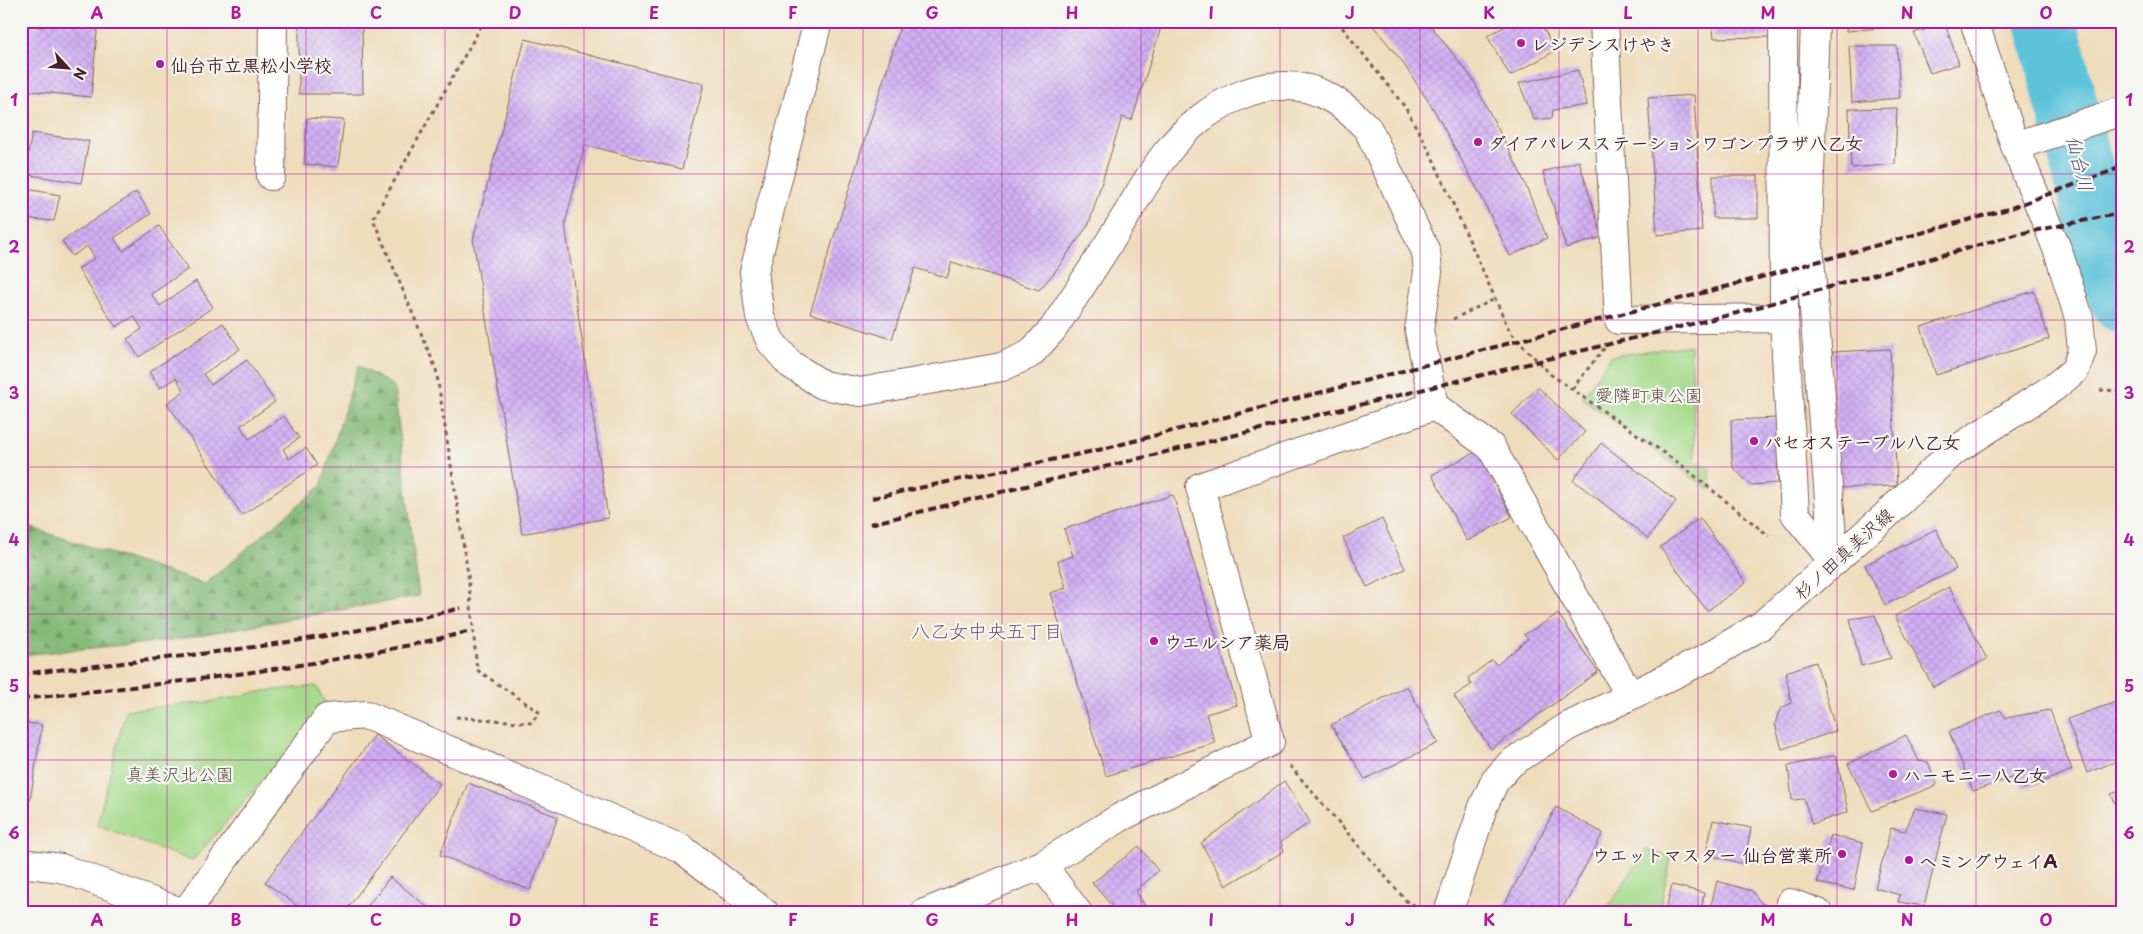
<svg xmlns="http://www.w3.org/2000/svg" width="2143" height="934" viewBox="0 0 2143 934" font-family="'Playpen Sans','Klee One',sans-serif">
<defs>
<pattern id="forest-firs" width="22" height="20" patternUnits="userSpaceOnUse" patternTransform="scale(1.25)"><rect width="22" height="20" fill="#84ba77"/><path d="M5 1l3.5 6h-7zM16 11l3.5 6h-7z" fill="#6e9762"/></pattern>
<pattern id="building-cross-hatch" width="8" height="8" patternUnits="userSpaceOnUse" patternTransform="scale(1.25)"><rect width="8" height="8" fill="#d2b0f4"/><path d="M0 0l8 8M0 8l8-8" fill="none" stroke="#b697d1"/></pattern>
</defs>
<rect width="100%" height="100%" fill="#f6f6f2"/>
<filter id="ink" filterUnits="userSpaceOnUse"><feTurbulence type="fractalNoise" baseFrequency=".02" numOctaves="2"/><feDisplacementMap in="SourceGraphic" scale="10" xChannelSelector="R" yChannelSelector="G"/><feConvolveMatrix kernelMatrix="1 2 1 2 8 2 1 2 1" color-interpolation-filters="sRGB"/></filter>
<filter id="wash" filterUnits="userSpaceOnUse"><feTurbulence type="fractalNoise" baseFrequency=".0096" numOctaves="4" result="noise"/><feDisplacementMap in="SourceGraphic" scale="20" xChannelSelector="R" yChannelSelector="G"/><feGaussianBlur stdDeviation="1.12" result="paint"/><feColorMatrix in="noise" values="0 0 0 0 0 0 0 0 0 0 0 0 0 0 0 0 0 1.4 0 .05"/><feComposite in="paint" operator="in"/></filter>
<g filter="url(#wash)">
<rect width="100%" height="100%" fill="#efdcbb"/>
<path fill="url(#forest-firs)" stroke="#676c51" d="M358,366L394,386L419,596L166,641L21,655V522L23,525L205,584L321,486Z"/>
<path fill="#a5da8b" stroke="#787c5b" d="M1691,345L1695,462L1710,469V490L1582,398L1611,356Z
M316,686L327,705L307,731L192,861L97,825L126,710L209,702L265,691Z
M1646,850L1671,857L1659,913H1604Z"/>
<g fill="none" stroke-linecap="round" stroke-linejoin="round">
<path stroke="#5dc3da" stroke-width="62" d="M2046,21L2107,268L2122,302"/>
</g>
<g id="blocks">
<path fill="url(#building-cross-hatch)" d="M42,21H98L91,97L21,90V25L41,27Z
M299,21H362L363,94H299Z
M902,21H1163L1132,120L1122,117L1089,224L1054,273L1039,290L952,262L947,278L915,268L892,339L810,313Z
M1369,21H1427L1472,78L1521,174L1547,238L1510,256L1480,194L1434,110L1401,60Z
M1515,21H1540L1555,51L1510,76L1487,36Z
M1712,21H1770L1769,37L1714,38Z
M1846,21H1891L1892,27L1846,31Z
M1945,24L1959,64L1930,73L1914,33Z
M525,39L704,84L682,169L585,145L565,224L608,518L522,534L473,240Z
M1849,46H1897L1900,98L1852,102Z
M1578,70L1587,105L1553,110L1552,118L1534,120L1519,83Z
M1694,95L1702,231L1657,235L1648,98Z
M1897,108L1895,164L1851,168L1849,109Z
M307,118L344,120L338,167L304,164Z
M32,133L89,141L81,183L24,174Z
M1579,161L1602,237L1566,248L1543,172Z
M1713,176H1758V218H1713Z
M21,188L60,195L54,221L21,218Z
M136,192L151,214L114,238L123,251L159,226L188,269L151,294L160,306L196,281L213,307L139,357L127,339L142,329L134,316L116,327L78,269L95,258L87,246L72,256L62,241Z
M2034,291L2049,339L1936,375L1921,327Z
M223,323L240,349L203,374L211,385L247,360L275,402L240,426L249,439L284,416L299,438L283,449L289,459L306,448L317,465L242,515L167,403L184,391L176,378L160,388L149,372Z
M1890,349L1897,486L1839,488L1832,352Z
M1538,387L1585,432L1558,460L1512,414Z
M1777,418L1778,483L1750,485L1733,467L1732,461L1731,420Z
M1601,443L1676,501L1648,538L1573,480Z
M1477,451L1512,517L1467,541L1432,475Z
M1173,495L1237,705L1206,714L1215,743L1106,776L1050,593L1066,588L1058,561L1073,556L1064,529Z
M1700,518L1746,583L1707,611L1660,547Z
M1382,519L1405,569L1367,587L1343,538Z
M1936,529L1956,569L1885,605L1865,565Z
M1949,587L1987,659L1933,687L1895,616Z
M1558,614L1598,672L1491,749L1454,696L1471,685L1468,678L1492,660L1497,665L1528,639L1524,635Z
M1875,615L1891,658L1861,666L1850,619Z
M1816,662L1836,731L1782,749L1775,724L1780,709L1791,703L1786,672Z
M1407,686L1438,743L1365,779L1331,725Z
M2122,700V759L2087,773L2067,719Z
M2000,710L2006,718L2050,710L2072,770L2024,789L2014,777L1973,791L1949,732Z
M21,722L42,725L30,801L21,800Z
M375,735L440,784L344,913H307L265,882Z
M1906,735L1919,761L1928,762L1937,785L1872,811L1848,764Z
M1836,755L1848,812L1812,824L1804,799L1792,800L1788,766Z
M1284,781L1310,822L1281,842L1284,851L1226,886L1201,843Z
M468,783L558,817L530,890L440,855Z
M2122,790V819L2111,794Z
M1556,807L1603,833L1560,913H1500Z
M1915,808L1947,814L1924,906L1898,902L1900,895L1875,888L1891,828L1905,831Z
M1713,820L1751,828L1744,864L1706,854Z
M1831,835L1863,843L1854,890L1817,883Z
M1139,846L1158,871L1136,891L1149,912L1118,913L1092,883Z
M390,877L435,913H362Z
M1717,881L1752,891L1762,904L1782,910L1781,913H1709Z
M1672,885L1704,893L1701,913H1665Z
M21,903L53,912V913H21Z"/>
</g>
</g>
<g filter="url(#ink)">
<use href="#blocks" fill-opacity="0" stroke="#84615d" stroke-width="1"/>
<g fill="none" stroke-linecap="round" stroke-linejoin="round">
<g stroke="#84615d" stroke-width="30">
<path id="minor" d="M818,21L754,272L760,317L771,342L790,364L823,385L860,392L1002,367L1030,354L1053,329C1075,296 1097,262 1119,227C1135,202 1149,174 1168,151C1203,105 1274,65 1330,98C1345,106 1357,118 1368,129L1426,252L1428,272L1419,330L1434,406
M1604,21L1619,320L1784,318
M1783,21L1784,318L1795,514L1834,562
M1815,21L1808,233L1834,562
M2015,146L2122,111
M271,176L273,21
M21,863L61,868L183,913
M1042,865L1078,913
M1790,903L1818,913
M185,913L327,718L366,715L682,849L765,913
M925,913L1042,865L1121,817L1270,742L1200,487L1434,406L1491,447L1630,696
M1448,913L1483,807L1495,781L1511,763L1567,727L1701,661L1762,625L1883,518L1954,451L2053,388L2075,370L2082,351L2079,318L2058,251L2015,146L1974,21"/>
</g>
<path stroke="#84615d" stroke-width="3" stroke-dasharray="4 4" stroke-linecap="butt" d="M1337,21L1405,107L1430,152L1510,332L1550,374L1680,464L1769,536
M1453,319L1495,299
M1572,389L1606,346
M2100,390L2122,391
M456,717L532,723L539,712L477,670L468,574L436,369L373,219L484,21
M1290,766L1409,904L1418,905"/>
<use href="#minor" stroke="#fff" stroke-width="28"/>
<path stroke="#4a1f2b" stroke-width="4" stroke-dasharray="8 4" stroke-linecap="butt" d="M872,498L1103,449L1729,286L2008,209L2122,167
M870,524L1737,313L2018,234L2122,213
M21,674C167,658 319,644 461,608
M21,699C170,683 321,668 467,632"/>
</g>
</g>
<path fill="none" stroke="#b5179e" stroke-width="1" stroke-opacity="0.55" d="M167,21V913M306,21V913M445,21V913M584,21V913M724,21V913M863,21V913M1002,21V913M1141,21V913M1280,21V913M1420,21V913M1559,21V913M1698,21V913M1837,21V913M1976,21V913M21,174H2122M21,320H2122M21,467H2122M21,614H2122M21,760H2122"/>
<g fill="#b5179e" stroke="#f6f6f2" stroke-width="2">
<circle cx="1521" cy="43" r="5"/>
<circle cx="160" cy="64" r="5"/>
<circle cx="1478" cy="142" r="5"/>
<circle cx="1754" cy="441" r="5"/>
<circle cx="1154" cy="641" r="5"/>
<circle cx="1893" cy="774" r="5"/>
<circle cx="1842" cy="854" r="5"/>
<circle cx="1909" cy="860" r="5"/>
</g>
<g text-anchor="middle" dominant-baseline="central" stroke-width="4.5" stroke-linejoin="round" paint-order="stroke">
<g font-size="18" font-weight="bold" fill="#4a1f2b" stroke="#f6f6f2" text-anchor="start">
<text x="1531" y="43">レジデンスけやき</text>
<text x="170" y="64">仙台市立黒松小学校</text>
<text x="1488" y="142">ダイアパレスステーションワゴンプラザ八乙女</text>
<text x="1764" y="441">パセオステーブル八乙女</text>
<text x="1164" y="641">ウエルシア薬局</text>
<text x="1903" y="774">ハーモニー八乙女</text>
<text x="1832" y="854" text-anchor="end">ウエットマスター 仙台営業所</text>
<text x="1919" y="860">ヘミングウェイA</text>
</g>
<g font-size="18" fill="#614e43" stroke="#f6f6f2">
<text x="1649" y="394">愛隣町東公園</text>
<text x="180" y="773">真美沢北公園</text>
</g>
<g font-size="18" fill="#4a1f2b" stroke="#f6f6f2">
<text transform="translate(1843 553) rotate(-42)">杉ノ田真美沢線</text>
</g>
<g font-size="19" font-style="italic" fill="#515868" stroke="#f6f6f2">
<text transform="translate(2081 163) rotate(76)">仙台川</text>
</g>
<g font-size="19" fill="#7a5271" stroke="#f6f6f2">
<text x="987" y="630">八乙女中央五丁目</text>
</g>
</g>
<rect width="2143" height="934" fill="none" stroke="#f6f6f2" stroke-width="55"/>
<g transform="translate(68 68) rotate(116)" stroke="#f6f6f2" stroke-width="4" paint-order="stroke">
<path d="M0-4L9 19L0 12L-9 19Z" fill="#4a1f2b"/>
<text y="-8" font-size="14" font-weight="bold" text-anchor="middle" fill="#4a1f2b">N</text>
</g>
<rect x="28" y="28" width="2088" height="878" fill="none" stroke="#b5179e" stroke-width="2"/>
<g font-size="16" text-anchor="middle" font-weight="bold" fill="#b5179e">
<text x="97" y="19">A</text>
<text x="236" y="19">B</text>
<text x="376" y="19">C</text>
<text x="515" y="19">D</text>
<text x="654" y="19">E</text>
<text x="793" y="19">F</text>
<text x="932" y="19">G</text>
<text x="1072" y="19">H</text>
<text x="1211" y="19">I</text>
<text x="1350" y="19">J</text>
<text x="1489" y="19">K</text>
<text x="1628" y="19">L</text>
<text x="1768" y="19">M</text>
<text x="1907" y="19">N</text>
<text x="2046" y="19">O</text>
<text x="14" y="106">1</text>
<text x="2129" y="106">1</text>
<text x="14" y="253">2</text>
<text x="2129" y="253">2</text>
<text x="14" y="399">3</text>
<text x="2129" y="399">3</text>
<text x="14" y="546">4</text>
<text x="2129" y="546">4</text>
<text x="14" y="692">5</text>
<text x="2129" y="692">5</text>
<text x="14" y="839">6</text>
<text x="2129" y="839">6</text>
<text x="97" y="926">A</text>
<text x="236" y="926">B</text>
<text x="376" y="926">C</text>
<text x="515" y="926">D</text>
<text x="654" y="926">E</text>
<text x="793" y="926">F</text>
<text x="932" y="926">G</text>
<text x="1072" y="926">H</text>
<text x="1211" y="926">I</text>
<text x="1350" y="926">J</text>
<text x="1489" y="926">K</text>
<text x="1628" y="926">L</text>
<text x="1768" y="926">M</text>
<text x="1907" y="926">N</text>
<text x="2046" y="926">O</text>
</g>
</svg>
